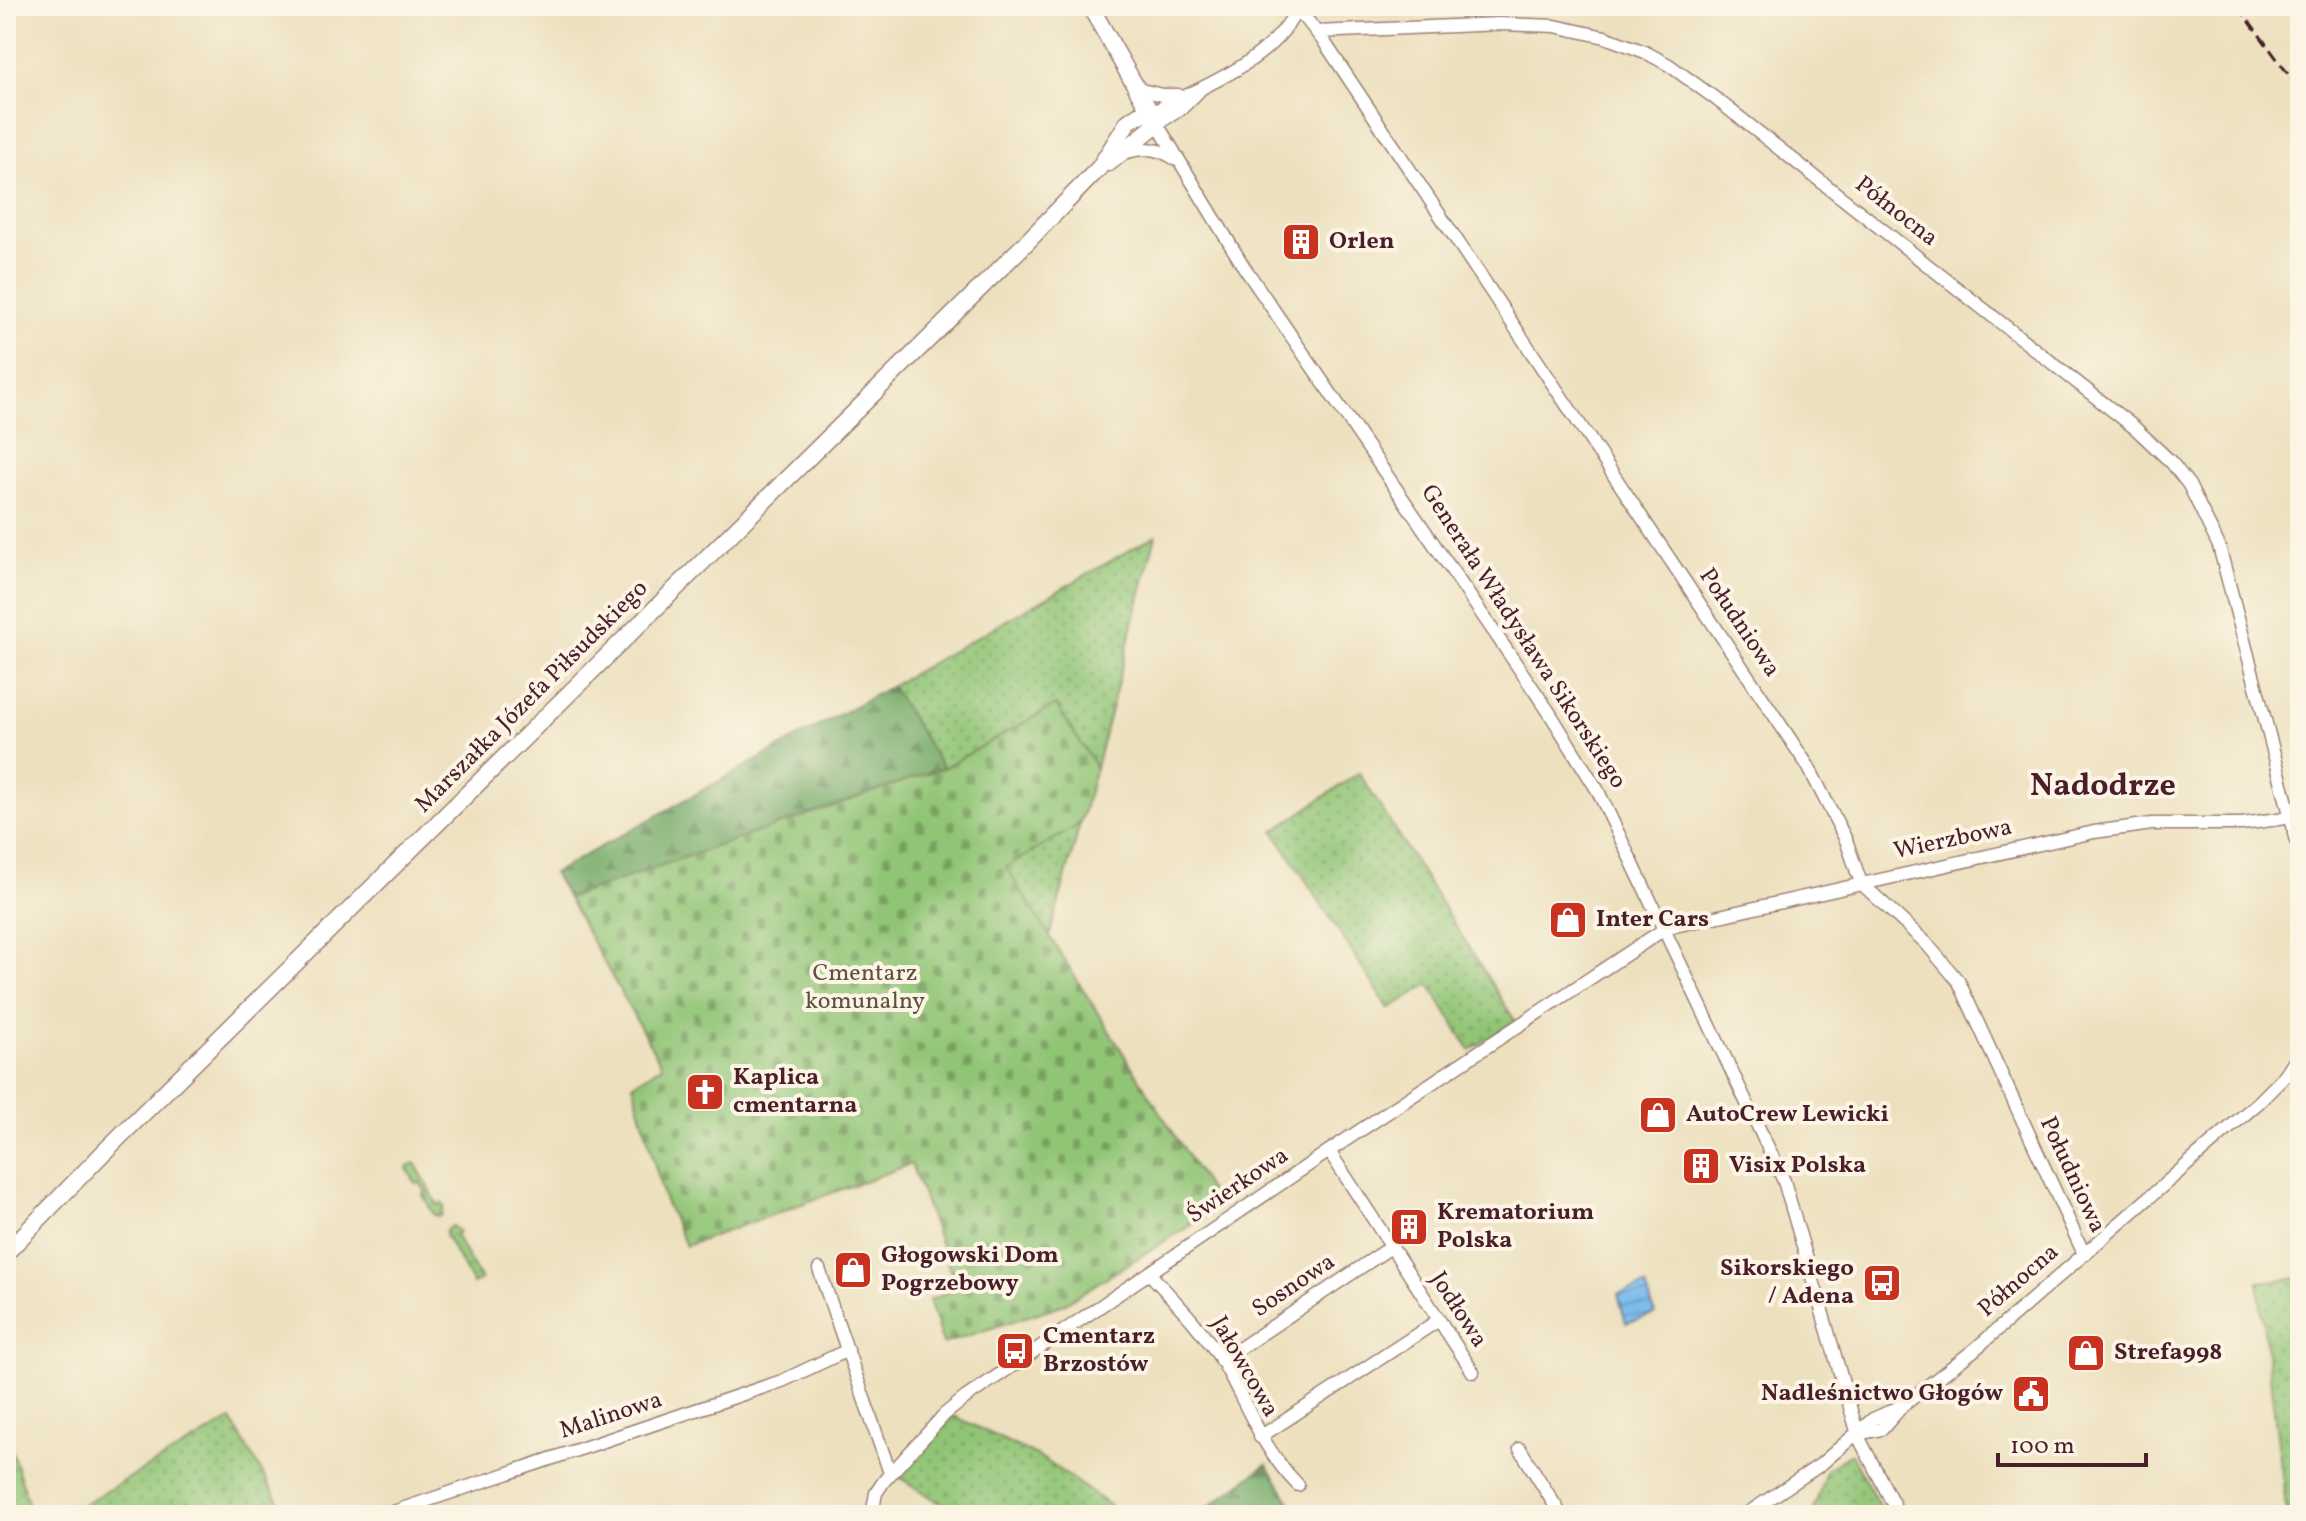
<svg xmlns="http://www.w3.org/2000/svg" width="2306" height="1521" viewBox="0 0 2306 1521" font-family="Vollkorn,serif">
<defs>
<pattern id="grass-dots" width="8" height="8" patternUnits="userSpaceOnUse" patternTransform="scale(2)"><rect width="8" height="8" fill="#91c576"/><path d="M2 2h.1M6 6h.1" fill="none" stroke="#789f61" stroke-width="1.8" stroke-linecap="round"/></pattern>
<pattern id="forest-firs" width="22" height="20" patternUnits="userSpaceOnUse" patternTransform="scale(2)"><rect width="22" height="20" fill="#74aa67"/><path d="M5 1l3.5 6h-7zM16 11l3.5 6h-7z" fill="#618a55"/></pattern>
<pattern id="cemetery-stones" width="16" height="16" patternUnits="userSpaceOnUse" patternTransform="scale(2)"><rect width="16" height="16" fill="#91c576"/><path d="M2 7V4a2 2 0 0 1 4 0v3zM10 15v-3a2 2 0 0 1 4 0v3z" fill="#789f61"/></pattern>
<pattern id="water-rules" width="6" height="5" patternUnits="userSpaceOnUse" patternTransform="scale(2)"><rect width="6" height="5" fill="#77baec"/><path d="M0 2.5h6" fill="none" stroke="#689fcb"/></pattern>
</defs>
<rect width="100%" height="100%" fill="#fcf5e5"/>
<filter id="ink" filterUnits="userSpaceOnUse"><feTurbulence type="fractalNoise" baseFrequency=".0125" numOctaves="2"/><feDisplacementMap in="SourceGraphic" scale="16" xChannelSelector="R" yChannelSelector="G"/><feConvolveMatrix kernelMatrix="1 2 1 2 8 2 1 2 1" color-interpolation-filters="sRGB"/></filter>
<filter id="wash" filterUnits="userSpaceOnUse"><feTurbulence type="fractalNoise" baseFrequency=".006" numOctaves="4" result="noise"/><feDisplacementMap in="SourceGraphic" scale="32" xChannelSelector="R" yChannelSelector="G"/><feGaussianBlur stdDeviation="1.8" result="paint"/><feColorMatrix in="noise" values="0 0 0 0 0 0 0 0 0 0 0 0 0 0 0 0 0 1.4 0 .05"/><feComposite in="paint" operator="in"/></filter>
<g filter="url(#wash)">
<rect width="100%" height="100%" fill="#ece0be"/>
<path fill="url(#grass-dots)" stroke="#6e7250" stroke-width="2" d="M1156,535L1096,767L1056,705L943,768L891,686Z
M1359,773L1515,1021L1470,1050L1429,984L1389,1009L1274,831Z
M1080,824L1049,938L1006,867Z
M415,1163L438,1205L442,1203L444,1207L441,1216L434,1215L423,1195L426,1193L420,1182L416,1184L407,1168Z
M452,1226L459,1232L455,1235L481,1280L473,1284L445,1235L446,1230Z
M2300,1278V1515H2287L2258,1282Z
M954,1416L1045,1460L1123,1515H941L943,1505L896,1475Z
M231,1420L287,1515H64Z
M6,1432L32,1515H12L6,1501Z
M1851,1454L1884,1515H1812L1827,1469Z"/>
<path fill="url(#forest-firs)" stroke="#5f6449" stroke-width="2" d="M891,686L943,768L568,898L553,873Z
M1267,1464L1298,1515H1198Z"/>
<path fill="url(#cemetery-stones)" stroke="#6e7250" stroke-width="2" d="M1056,705L1096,767L1080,824L1006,867L1220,1207L1062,1305L943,1344L929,1300L957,1289L911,1164L686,1246L664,1199L633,1084L662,1066L568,898L943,768Z"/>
<path fill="url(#water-rules)" stroke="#606c8c" stroke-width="2" d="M1646,1286L1655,1314L1626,1323L1618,1294Z"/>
</g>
<g filter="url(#ink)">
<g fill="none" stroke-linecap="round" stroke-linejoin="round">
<g stroke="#9b8074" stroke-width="15">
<path id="minor" d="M1296,12L1307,20L1325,43L1808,766L1846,840L1861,883L1926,943L1959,982L2084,1254
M1317,32L1499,24L1555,26L1605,37L1645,52L1669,65L1716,99L2135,428L2172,463L2189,485L2219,546L2300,852
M1137,89L1162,95H1178
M1199,91L1181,109L1157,124L1244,267L1549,712L1598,791L1784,1181L1859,1438L1899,1515
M1151,113C1199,88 1276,61 1298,6
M1127,152C1146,146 1161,149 1177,160
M1329,1151L1473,1372
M819,1269L890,1473
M1149,1273C1176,1302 1204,1331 1224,1364C1249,1408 1262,1449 1298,1485
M1221,1361L1391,1247
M1858,1434L1882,1429L1902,1406L1974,1350L2259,1102L2285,1076L2300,1053
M1260,1437L1439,1320
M1520,1449L1561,1515
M384,1515L782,1381L848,1350
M872,1515L876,1493L884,1481L945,1414L965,1398L1329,1151L1666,928L2094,832L2152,824H2242L2300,816
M1745,1515L1820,1465L1873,1419L1902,1406"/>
</g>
<g stroke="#9b8074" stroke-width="19">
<path id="major" d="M1090,6L1157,124L1109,163
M6,1253L104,1152L1024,245L1099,168L1128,122L1138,115L1151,113"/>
</g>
<use href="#minor" stroke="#fff" stroke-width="12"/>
<use href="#major" stroke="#fff" stroke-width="16"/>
<path stroke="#4a1f2b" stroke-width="3" stroke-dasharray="12 6" stroke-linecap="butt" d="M2238,6L2300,90"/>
</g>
</g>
<defs>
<g id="building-square" transform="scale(2)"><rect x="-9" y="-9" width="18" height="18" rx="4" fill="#c8321e" stroke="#fcf5e5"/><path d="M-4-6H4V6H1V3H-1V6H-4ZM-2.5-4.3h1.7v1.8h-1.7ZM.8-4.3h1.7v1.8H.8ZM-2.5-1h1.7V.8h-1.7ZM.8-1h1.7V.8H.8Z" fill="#fff"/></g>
<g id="shop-square" transform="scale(2)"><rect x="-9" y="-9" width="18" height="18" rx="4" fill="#c8321e" stroke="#fcf5e5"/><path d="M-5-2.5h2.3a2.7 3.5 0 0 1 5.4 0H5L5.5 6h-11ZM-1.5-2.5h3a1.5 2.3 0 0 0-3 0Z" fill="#fff"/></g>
<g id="church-square" transform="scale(2)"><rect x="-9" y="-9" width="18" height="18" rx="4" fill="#c8321e" stroke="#fcf5e5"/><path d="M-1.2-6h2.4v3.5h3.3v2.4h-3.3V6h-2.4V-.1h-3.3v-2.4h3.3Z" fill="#fff"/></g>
<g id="bus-square" transform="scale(2)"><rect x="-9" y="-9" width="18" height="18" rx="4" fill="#c8321e" stroke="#fcf5e5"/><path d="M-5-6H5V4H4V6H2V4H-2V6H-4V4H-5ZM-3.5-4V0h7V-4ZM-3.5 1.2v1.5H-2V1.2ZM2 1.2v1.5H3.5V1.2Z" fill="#fff"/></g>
<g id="civic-square" transform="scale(2)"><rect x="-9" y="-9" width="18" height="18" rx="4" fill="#c8321e" stroke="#fcf5e5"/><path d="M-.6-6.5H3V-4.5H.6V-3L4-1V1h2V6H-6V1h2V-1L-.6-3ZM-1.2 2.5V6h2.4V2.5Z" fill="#fff"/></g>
</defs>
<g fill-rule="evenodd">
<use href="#building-square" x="1301" y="242"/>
<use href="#shop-square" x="1568" y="920"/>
<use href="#church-square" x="705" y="1092"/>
<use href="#shop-square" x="1658" y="1115"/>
<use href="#building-square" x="1701" y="1166"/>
<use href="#building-square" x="1409" y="1227"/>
<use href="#shop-square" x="853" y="1270"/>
<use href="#bus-square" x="1882" y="1283"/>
<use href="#bus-square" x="1015" y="1351"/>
<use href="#shop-square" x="2086" y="1353"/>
<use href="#civic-square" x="2031" y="1394"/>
</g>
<g text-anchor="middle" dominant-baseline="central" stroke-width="8" stroke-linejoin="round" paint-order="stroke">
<g font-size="24" fill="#4a1f2b" stroke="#fcf5e5">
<text transform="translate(1896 212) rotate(38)">Północna</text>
<text transform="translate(1739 623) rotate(56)">Południowa</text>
<text transform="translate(1523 637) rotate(57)">Generała Władysława Sikorskiego</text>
<text transform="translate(532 697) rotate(-45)">Marszałka Józefa Piłsudskiego</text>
<text transform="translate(1953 840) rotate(-12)">Wierzbowa</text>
<text transform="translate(2072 1175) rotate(65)">Południowa</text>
<text transform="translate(1238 1186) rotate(-34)">Świerkowa</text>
<text transform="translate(2019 1281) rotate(-41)">Północna</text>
<text transform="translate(1294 1286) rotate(-34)">Sosnowa</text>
<text transform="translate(1458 1310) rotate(57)">Jodłowa</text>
<text transform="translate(1244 1367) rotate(60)">Jałowcowa</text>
<text transform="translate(611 1416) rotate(-18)">Malinowa</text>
</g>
<g font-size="24" font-weight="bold" fill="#4a1f2b" stroke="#fcf5e5" text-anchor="start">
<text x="1329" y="242">Orlen</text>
<text x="1596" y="920">Inter Cars</text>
<text x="733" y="1078">Kaplica<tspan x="733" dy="28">cmentarna</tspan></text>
<text x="1686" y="1115">AutoCrew Lewicki</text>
<text x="1729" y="1166">Visix Polska</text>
<text x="1437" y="1213">Krematorium<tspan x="1437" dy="28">Polska</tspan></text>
<text x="881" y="1256">Głogowski Dom<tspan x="881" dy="28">Pogrzebowy</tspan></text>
<text x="1854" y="1269" text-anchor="end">Sikorskiego<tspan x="1854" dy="28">/ Adena</tspan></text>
<text x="1043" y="1337">Cmentarz<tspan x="1043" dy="28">Brzostów</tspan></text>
<text x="2114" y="1353">Strefa998</text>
<text x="2003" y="1394" text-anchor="end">Nadleśnictwo Głogów</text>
</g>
<g font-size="24" fill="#5f5142" stroke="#fcf5e5">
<text x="865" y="974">Cmentarz<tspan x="865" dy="28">komunalny</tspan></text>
</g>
<g font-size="32" font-weight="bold" fill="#4a1f2b" stroke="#fcf5e5">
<text x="2103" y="787">Nadodrze</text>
</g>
</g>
<rect width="2306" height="1521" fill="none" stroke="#fcf5e5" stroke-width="32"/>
<path d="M1998 1453v12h148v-12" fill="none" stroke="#4a1f2b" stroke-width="4"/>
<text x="2010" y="1453" font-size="24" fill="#4a1f2b" stroke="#fcf5e5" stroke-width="6" paint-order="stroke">100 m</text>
</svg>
